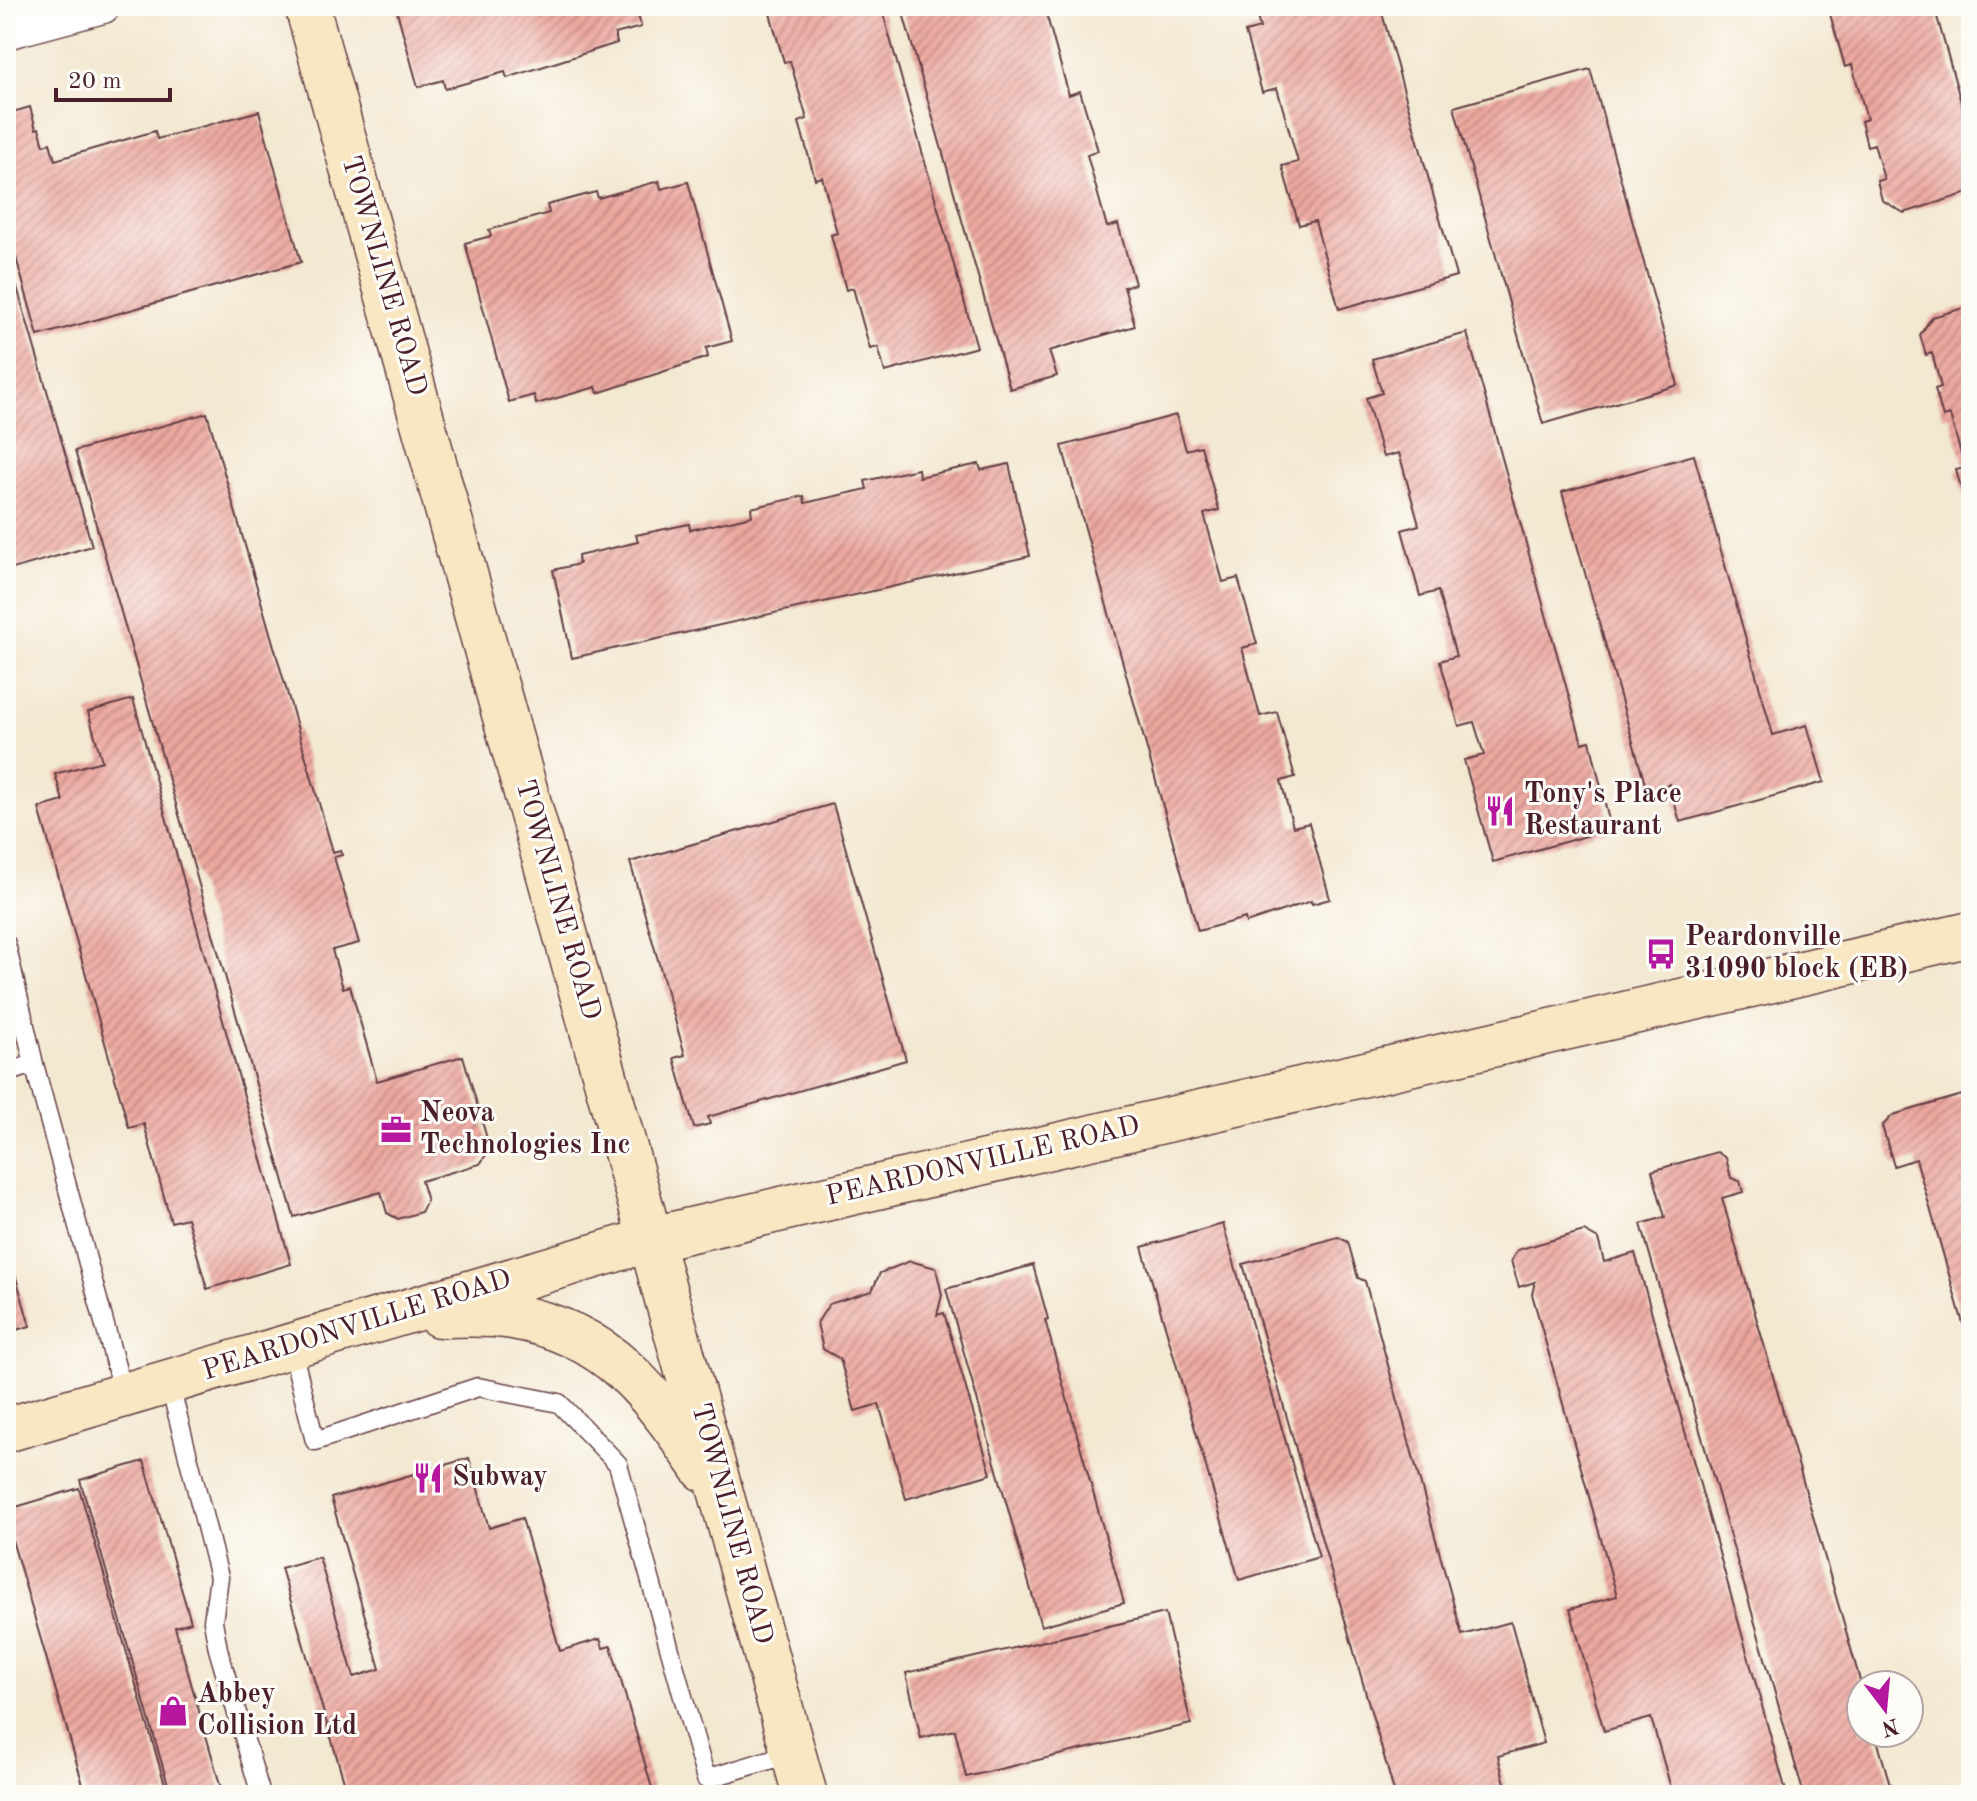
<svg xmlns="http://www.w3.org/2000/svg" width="1977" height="1801" viewBox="0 0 1977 1801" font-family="'Old Standard TT',serif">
<defs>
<pattern id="building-hatch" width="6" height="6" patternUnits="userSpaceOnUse" patternTransform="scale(2)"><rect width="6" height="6" fill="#eca89f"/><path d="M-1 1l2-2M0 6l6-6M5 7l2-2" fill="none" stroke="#c18882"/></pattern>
</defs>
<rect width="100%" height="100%" fill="#fdfcf7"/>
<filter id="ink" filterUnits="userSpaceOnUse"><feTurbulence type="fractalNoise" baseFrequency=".0125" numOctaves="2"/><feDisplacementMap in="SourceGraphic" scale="16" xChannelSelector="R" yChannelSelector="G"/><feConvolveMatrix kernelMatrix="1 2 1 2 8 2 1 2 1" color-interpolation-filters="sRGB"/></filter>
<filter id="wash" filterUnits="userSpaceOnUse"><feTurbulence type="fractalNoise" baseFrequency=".006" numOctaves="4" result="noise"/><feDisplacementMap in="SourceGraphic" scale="32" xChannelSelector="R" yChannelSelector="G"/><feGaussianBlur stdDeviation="1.8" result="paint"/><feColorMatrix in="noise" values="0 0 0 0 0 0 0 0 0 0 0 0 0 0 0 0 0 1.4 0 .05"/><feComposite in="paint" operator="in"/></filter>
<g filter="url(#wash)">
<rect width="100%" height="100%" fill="#f3e8d0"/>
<g id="blocks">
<path fill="url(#building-hatch)" d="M402,6H636L641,27L615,34L617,43L507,78L505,72L445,89L443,80L418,87L396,8Z
M776,6H881L977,347L885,372L878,347L870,349L853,288L846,290L831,235L837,233L822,177L815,179L799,122L807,119L790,61L784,62L769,10Z
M901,6H1044L1069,95L1080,91L1098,151L1087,155L1107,227L1118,224L1135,284L1124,287L1135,326L1049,351L1057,376L1010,389Z
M1254,6H1380L1456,276L1339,309L1315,221L1299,225L1282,166L1298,162L1277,88L1262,92L1245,32L1260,28Z
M1835,6H1934L1971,138V192L1904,213L1882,200L1877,181L1884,179L1874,144L1867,146L1861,121L1867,119L1852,65L1845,67L1830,14L1837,12Z
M1590,69L1678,385L1543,424L1454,107Z
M30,107L36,129L39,128L44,145L50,143L55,160L155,131L157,139L259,111L301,262L38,336L6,222V114Z
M659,181L661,189L688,182L732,341L706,348L708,357L598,393L596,387L536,404L534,395L509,402L465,243L491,236L489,230L549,213L547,205L596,192L598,198Z
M6,249L92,546L6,571Z
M1971,306V519H1970L1956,470L1965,468L1950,415L1943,417L1935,389L1941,387L1932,353L1926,355L1920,335L1932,317Z
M1467,333L1582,743L1590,741L1611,829L1493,862L1464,760L1484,755L1474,722L1459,726L1440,661L1456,656L1438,591L1420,596L1402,530L1419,525L1399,453L1383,457L1366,398L1382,393L1372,359Z
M207,413L333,852L340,850L342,855L334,857L359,943L332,950L343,988L350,986L377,1081L463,1056L490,1149L480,1164L421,1181L427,1201L421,1212L398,1219L387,1213L381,1192L294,1217L75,451Z
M1176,415L1186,450L1201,446L1219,510L1204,514L1223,582L1238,578L1257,644L1242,648L1260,716L1277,712L1295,777L1281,781L1293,827L1309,823L1330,899L1312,904L1311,901L1246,923L1245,918L1198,931L1062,446Z
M1694,455L1773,735L1807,725L1824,782L1680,822L1669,784L1647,791L1562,492Z
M979,464L981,470L1009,464L1030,556L572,658L553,570L579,564L578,556L638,542L636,535L689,524L690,530L752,516L751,508L804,496L805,503L867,489L865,481L918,469L919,477Z
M133,699L291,1264L207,1289L187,1218L171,1222L144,1124L129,1128L39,808L63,801L55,774L102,761L88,712Z
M833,804L906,1060L708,1117L710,1124L694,1128L674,1058L685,1055L630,862Z
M1962,1095L1971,1126L1970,1348L1916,1159L1894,1166L1882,1126L1893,1115Z
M1717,1152L1726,1158L1731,1178L1740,1181L1743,1192L1722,1198L1861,1684V1733H1875L1893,1795H1804L1641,1224L1665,1217L1652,1171Z
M1223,1224L1319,1557L1239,1580L1142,1247Z
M1584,1231L1598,1239L1604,1262L1635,1253L1787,1795H1673L1651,1718L1604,1731L1570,1609L1617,1596L1532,1294L1535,1282L1519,1287L1511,1261L1517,1250Z
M1338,1237L1348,1242L1358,1278L1365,1281L1462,1635L1511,1622L1544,1743L1498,1756L1508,1795H1395L1243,1264Z
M6,1243L30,1326L6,1333Z
M910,1261L936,1268L942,1295L937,1315L944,1313L991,1474L906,1499L879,1404L855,1411L840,1359L823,1349L817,1323L829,1304L872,1291L880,1273Z
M1033,1265L1048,1319L1045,1320L1124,1603L1041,1626L946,1289Z
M469,1458L489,1528L522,1518L560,1651L600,1639L603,1648L611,1646L654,1795H348L281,1568L319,1557L354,1677L380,1669L331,1498Z
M144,1461L191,1622L175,1627L223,1795H171L80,1480Z
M79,1488L168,1795H86L6,1519V1510Z
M1165,1613L1191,1724L966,1777L955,1730L921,1738L906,1673Z"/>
</g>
</g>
<g filter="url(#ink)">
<use href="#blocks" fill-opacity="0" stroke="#633d44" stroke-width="2"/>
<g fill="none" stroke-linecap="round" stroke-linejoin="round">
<g stroke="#633d44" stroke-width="21">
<path id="lane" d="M6,944L34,1064L124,1396
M6,1073L34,1064
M291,1346L315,1441L478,1387L559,1403L618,1464L706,1779L793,1753
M169,1382L219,1577L213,1621L218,1649L261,1795"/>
</g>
<g stroke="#633d44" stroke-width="37">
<path id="street" d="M6,32L103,6"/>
</g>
<g stroke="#633d44" stroke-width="47">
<path id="secondary" d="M307,6L805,1795
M439,1315C463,1315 489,1313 513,1317C610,1333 652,1394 704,1469
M6,1430L652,1239L1971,934"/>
</g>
<use href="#lane" stroke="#fff" stroke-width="18"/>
<use href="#street" stroke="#fff" stroke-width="34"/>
<use href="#secondary" stroke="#f9e7c3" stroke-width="44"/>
</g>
</g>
<defs>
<g id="restaurant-bare" transform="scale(2.4)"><path d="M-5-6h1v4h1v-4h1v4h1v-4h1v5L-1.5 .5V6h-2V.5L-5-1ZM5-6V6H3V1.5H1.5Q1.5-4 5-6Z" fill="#b5179e" stroke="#fdfcf7" stroke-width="2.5" paint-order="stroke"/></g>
<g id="bus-bare" transform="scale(2.4)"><path d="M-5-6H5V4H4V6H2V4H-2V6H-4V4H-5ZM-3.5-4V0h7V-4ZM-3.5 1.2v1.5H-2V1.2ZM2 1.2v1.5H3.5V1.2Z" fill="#b5179e" stroke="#fdfcf7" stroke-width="2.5" paint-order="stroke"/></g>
<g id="office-bare" transform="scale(2.4)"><path d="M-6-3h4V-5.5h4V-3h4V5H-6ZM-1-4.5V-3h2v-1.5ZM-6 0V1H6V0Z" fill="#b5179e" stroke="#fdfcf7" stroke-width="2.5" paint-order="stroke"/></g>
<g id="shop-bare" transform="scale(2.4)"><path d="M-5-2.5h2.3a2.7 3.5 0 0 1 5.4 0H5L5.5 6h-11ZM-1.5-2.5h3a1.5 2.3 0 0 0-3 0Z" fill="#b5179e" stroke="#fdfcf7" stroke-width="2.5" paint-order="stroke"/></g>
</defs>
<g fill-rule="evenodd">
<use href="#restaurant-bare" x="1500" y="811"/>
<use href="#bus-bare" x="1661" y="954"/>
<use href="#office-bare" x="396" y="1130"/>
<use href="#restaurant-bare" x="428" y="1478"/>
<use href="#shop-bare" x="173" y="1711"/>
</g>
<g text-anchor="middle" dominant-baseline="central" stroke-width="6" stroke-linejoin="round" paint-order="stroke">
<g font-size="28" fill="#4a1f2b" stroke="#fdfcf7">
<text transform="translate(383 276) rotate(74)">TOWNLINE ROAD</text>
<text transform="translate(557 900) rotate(74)">TOWNLINE ROAD</text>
<text transform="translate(983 1162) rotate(-13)">PEARDONVILLE ROAD</text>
<text transform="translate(357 1326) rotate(-17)">PEARDONVILLE ROAD</text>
<text transform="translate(731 1524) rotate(75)">TOWNLINE ROAD</text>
</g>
<g font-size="28" font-weight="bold" fill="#4a1f2b" stroke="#fdfcf7" text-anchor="start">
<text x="1524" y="795">Tony's Place<tspan x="1524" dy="32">Restaurant</tspan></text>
<text x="1685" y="938">Peardonville<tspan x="1685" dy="32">31090 block (EB)</tspan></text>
<text x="420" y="1114">Neova<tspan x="420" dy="32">Technologies Inc</tspan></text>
<text x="452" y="1478">Subway</text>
<text x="197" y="1695">Abbey<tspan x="197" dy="32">Collision Ltd</tspan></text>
</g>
</g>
<rect width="1977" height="1801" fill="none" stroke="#fdfcf7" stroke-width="32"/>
<g transform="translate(1885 1709) rotate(164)"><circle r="38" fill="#fdfcf7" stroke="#b5a4a5" stroke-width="2"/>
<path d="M0-6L14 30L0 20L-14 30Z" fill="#b5179e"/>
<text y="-12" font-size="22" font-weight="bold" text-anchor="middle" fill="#4a1f2b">N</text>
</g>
<path d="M56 88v12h114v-12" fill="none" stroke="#4a1f2b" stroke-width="4"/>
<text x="68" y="88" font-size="24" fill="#4a1f2b" stroke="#fdfcf7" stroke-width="6" paint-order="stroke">20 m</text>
</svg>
